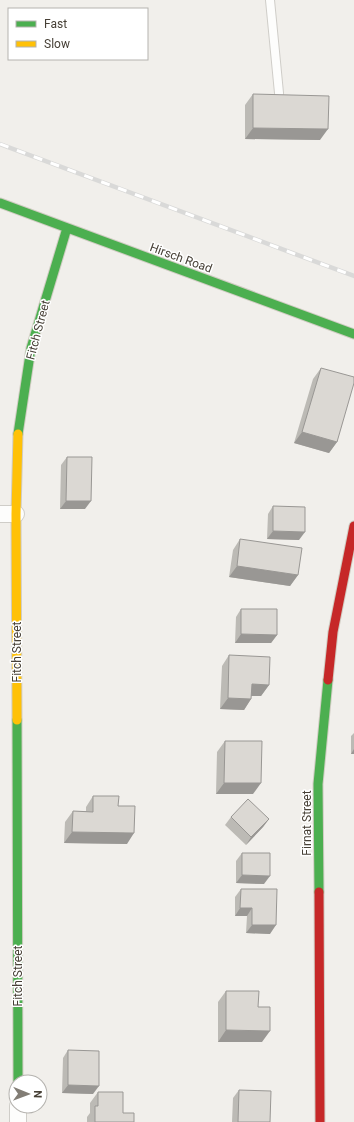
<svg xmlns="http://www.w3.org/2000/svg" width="354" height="1122" viewBox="0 0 354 1122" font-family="Roboto,sans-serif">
<rect width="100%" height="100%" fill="#f1efeb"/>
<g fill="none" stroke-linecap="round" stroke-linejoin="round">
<g stroke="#cfcdc8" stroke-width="10">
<path id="lane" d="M270,0L279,93"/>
</g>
<g stroke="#cfcdc8" stroke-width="18">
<path id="street" d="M0,514H16
M18,1106V1122"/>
</g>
<g stroke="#d0ccc2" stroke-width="11">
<path id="fast" d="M0,203L354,334
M18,434L31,348L67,228
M17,720L18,1082
M319,892L318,784L328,680"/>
</g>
<g stroke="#d0ccc2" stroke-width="11">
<path id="slow" d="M17,720L16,514L18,434"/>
</g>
<g stroke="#d0ccc2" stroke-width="11">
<path id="jam" d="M328,680L333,632L354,526
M319,892L320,1122"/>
</g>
<use href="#lane" stroke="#fdfdfc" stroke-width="8"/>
<use href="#street" stroke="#fdfdfc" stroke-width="16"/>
<use href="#fast" stroke="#4caf50" stroke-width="9"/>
<use href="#slow" stroke="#ffc107" stroke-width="9"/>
<use href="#jam" stroke="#c62828" stroke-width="9"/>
<g stroke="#d9d9d8" stroke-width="4.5">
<path id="rail" d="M0,144L354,276"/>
</g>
<use href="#rail" stroke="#fff" stroke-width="3" stroke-dasharray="9" stroke-linecap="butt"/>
</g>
<path fill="#bcbab5" d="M253,94L320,140L245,139V105Z
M321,368L337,442L329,453L294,443L313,379Z
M67,457L85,509H60L61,465Z
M273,506L299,540L267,539L268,514Z
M240,539L298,575L290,586L229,577L233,550Z
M241,609L277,635L271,643H235L236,617Z
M229,655L269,685L261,696H251V699L244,710L220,709L222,666Z
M354,733V754H351V736Z
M225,741L253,794H216L217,752Z
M93,796L118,806L127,844L64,843L65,822L73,811H86V807Z
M231,817L269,819L263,827L246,845L225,825Z
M242,853L264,884L236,883V861Z
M241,889L270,934L246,933L247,916H235V897Z
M226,991L258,1007L262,1042H218V1002Z
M68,1050L93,1094L62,1093L63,1058Z
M239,1090L270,1122H232L233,1098Z
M98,1092L123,1113L134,1122H87V1117L90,1113V1103Z"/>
<path fill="#999794" d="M253,128L328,129L320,140L245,139Z
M302,432L337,442L329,453L294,443Z
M66,501H91L85,509H60Z
M273,531L305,532L299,540L267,539Z
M237,566L298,575L290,586L229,577Z
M241,634L277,635L271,643H235Z
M252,684L269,685L261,696H244Z
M228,698L251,699L244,710L220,709Z
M354,749V754H351Z
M224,783H261L253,794H216Z
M269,819L263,827L246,845L251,837Z
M72,832L134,833L127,844L64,843Z
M242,875L270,876L264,884L236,883Z
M240,908H252L247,916H235Z
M252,925H276L270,934L246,933Z
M226,1030L270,1031L262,1042H218Z
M68,1085L99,1086L93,1094L62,1093Z"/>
<path fill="#dbd8d3" stroke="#999794" d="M253,94L329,96L328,129L253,128Z
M321,368L354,377V383L337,442L302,432Z
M67,457H92L91,501H66Z
M273,506L305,507V532L273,531Z
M240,539L302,548L298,575L237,566Z
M241,609H277V635L241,634Z
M229,655L270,657L269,685L252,684L251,699L228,698Z
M225,741H262L261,783H224Z
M93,796H119L118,806H135L134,833L72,832L73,811L93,812Z
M248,799L269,819L251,837L231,817Z
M242,853H270V876L242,875Z
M241,889H277L276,925H252V908H240Z
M226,991H259L258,1007H270V1031L226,1030Z
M68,1050L99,1051V1086L68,1085Z
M239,1090L271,1091L270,1122H238Z
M98,1092H123V1113H134V1122H95V1106H98Z"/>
<g text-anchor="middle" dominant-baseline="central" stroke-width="3" stroke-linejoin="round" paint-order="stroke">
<g font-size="12" fill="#474036" stroke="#fff">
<text transform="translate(181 258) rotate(20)">Hirsch Road</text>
<text transform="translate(38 330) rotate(-75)">Fitch Street</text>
<text transform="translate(17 652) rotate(-90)">Fitch Street</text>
<text transform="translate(307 823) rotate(-90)">Firnat Street</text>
<text transform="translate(18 976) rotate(-90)">Fitch Street</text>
</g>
</g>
<rect x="8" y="8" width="140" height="52" fill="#ffffff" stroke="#b5b3af"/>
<rect x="16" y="21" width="20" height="6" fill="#4caf50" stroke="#b5b3af"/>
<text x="44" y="28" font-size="12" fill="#474036">Fast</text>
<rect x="16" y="41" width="20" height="6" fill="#ffc107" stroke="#b5b3af"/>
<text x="44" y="48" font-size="12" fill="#474036">Slow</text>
<g transform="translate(28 1094) rotate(91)"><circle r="19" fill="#ffffff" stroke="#b5b3af"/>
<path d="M0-3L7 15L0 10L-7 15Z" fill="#827d75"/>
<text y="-6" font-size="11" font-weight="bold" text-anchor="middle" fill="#474036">N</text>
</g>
</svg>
